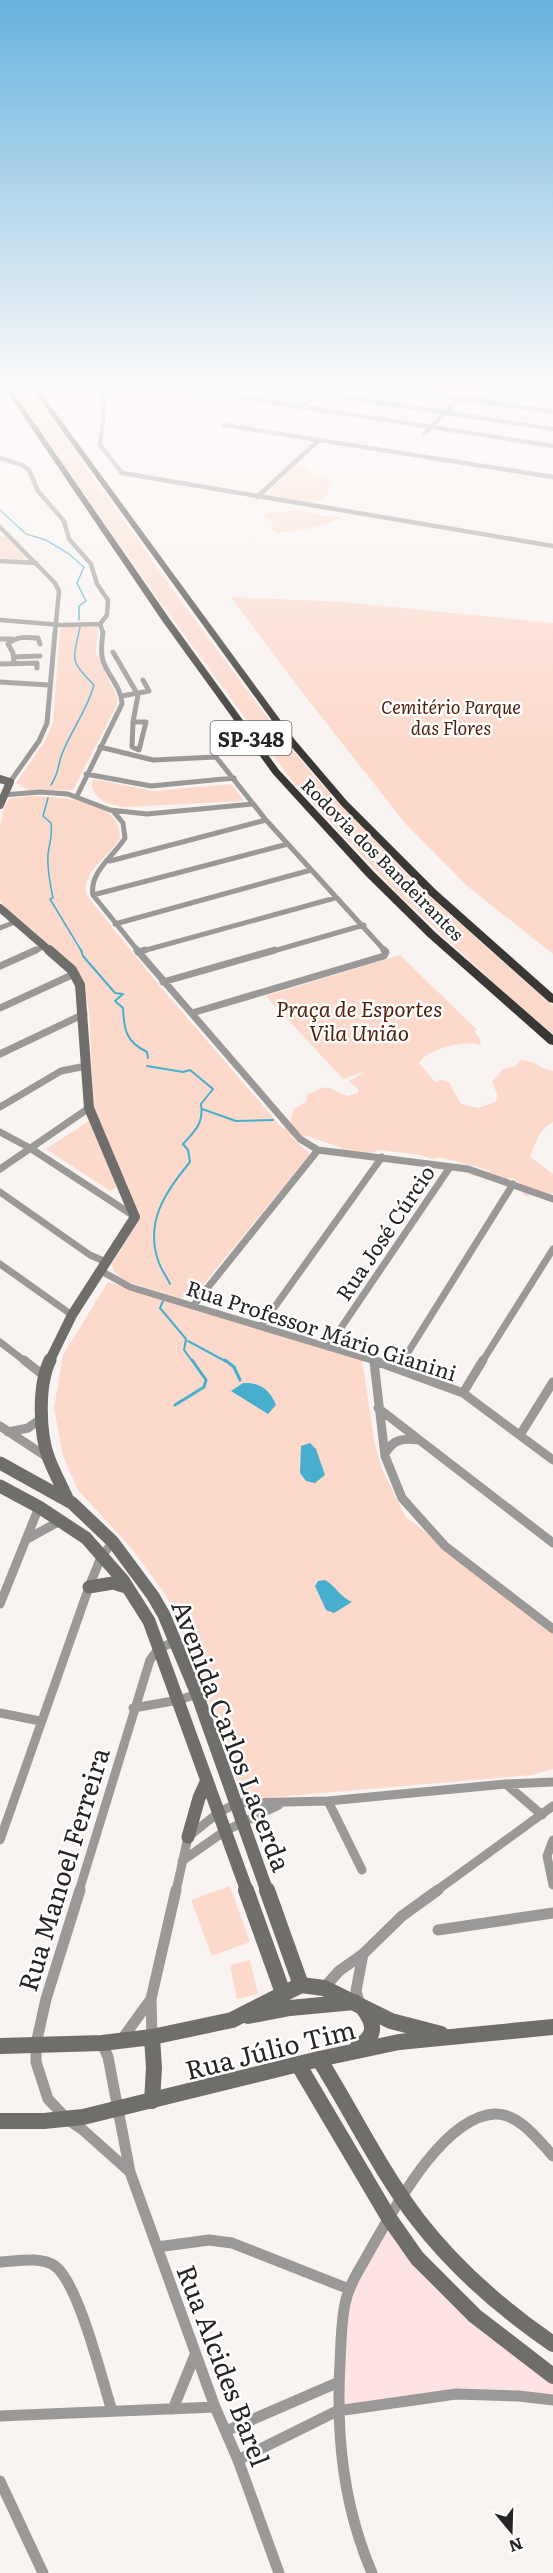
<svg xmlns="http://www.w3.org/2000/svg" width="553" height="2573" viewBox="0 0 553 2573" font-family="Literata,serif">
<rect width="100%" height="100%" fill="#f9f3f1"/>
<path fill="#fee3e4" d="M389,2226L553,2380V2398L461,2391L340,2408L351,2294Z"/>
<path fill="#fcd9cb" d="M10,386H28L181,601L282,737L314,776L420,888L553,1006V1034L508,996L398,894L292,781L160,602Z
M495,386L484,387L485,393L480,397L473,398L397,387Z
M300,464L315,475L333,480C331,484 330,490 327,494C314,510 286,500 271,493L274,486L287,479L283,477L288,475L289,470Z
M299,510L321,516L342,517C319,529 302,530 277,533L272,529L273,524L265,515L266,513Z
M0,536L7,537L31,560L0,558Z
M231,597L342,602L553,623V954L466,885L405,823L294,682Z
M64,627L95,626L98,628L96,653L117,697V704L73,790L31,791L16,783L45,741L53,723L60,629Z
M93,779L154,791L231,784L244,801L124,807C109,804 98,802 92,787Z
M29,796C55,797 122,798 120,838C111,855 78,875 87,896L158,984L283,1129L290,1122L294,1109L306,1102L307,1095C331,1082 326,1088 347,1096L358,1093V1089L349,1081L366,1071L343,1079L266,996L400,955L477,1030L474,1031L479,1037L481,1045C466,1040 428,1048 419,1063L435,1082L443,1080L449,1082L461,1104L478,1108L495,1102L498,1096L492,1082L503,1069L516,1066L520,1060C532,1059 541,1069 553,1071V1122C538,1130 536,1143 530,1157L553,1174V1193L527,1196L523,1194L521,1184L513,1178L493,1180L466,1174L492,1171L440,1157L431,1159L421,1155L380,1150L354,1157L333,1155L343,1152L342,1148L307,1136L289,1135L310,1154L194,1296L179,1298L123,1280L113,1270L112,1264L141,1217L94,1107L89,1014L85,984L38,935L8,911L0,900V828L3,809L9,799Z
M89,1121L117,1187L110,1191L46,1149Z
M108,1282L362,1360L375,1445L382,1469L405,1516L553,1634V1769L532,1775L264,1798L247,1793L239,1787L195,1660L166,1595L132,1549L78,1490L63,1456L54,1408L63,1355Z
M230,1886L250,1942L212,1956L191,1900Z
M250,1960L258,1994L237,1999L230,1965Z"/>
<path fill="#47afcd" d="M243,1383C260,1382 270,1390 276,1405L268,1414L231,1391Z
M310,1443L316,1449L325,1475L315,1483L306,1481L300,1473L301,1446Z
M325,1580C336,1586 340,1597 352,1602L334,1613L326,1610L315,1586L318,1581Z"/>
<g fill="none" stroke-linecap="round" stroke-linejoin="round">
<path stroke="#47afcd" stroke-width="1.5" d="M0,510L26,534L46,540L69,554L84,567L77,583L86,601L79,606V620
M51,785C60,770 57,767 62,754C71,730 87,711 94,685C69,660 73,661 80,627
M48,798L43,816L51,823C53,839 49,842 48,855C47,870 50,884 53,898L50,899L82,952"/>
<path stroke="#47afcd" stroke-width="2" d="M81,950L83,956L115,993L123,994
M123,994L115,1001L123,1008C124,1030 126,1042 147,1052L148,1058
M147,1066L183,1072L190,1070L213,1089L201,1104C204,1123 195,1131 183,1144L188,1150L190,1162C165,1192 144,1223 159,1263C162,1271 167,1277 170,1284
M202,1109L236,1121L273,1120
M163,1301L160,1308L186,1339L184,1350L193,1362
M188,1341L227,1362"/>
<path stroke="#47afcd" stroke-width="3" d="M225,1360L234,1367L240,1380
M175,1405L204,1387L206,1380L192,1360"/>
<path stroke="#9a9997" stroke-width="4.5" d="M100,386L104,410L100,445L122,473L553,546
M167,386L553,446
M270,386L553,429
M378,386L553,412
M505,389L553,397
M480,402L508,388
M302,407L328,386
M224,425L553,477
M425,433L459,399
M0,458L22,465L29,470L38,491L64,521L69,539L91,564L97,584L108,600L107,615L100,624
M257,497L319,440
M0,527L55,583L59,591L55,633
M0,561L36,563
M0,620L62,625L100,624
M100,624L103,633"/>
<path stroke="#9a9997" stroke-width="5" d="M0,639H12
M113,652L138,695L133,722
M14,657L40,656
M14,662L13,653L8,644C17,636 27,637 38,638L40,644
M0,664L37,663V668
M0,682L49,685
M122,696L149,691L143,680
M133,722H146L139,750L132,747Z
M100,747L153,760L216,757L266,820L386,952
M86,774L151,786L234,778
M10,782L39,741L47,723L55,632
M3,795L40,792L68,794L110,810L147,814L253,804
M77,796L122,704C122,688 108,676 103,661C100,652 102,641 103,632
M113,811L123,823L125,838C114,856 89,872 93,895L139,952
M110,861L266,820
M93,895L288,844
M115,924L311,870
M0,928L15,922
M33,952L43,947
M139,952L335,898
M270,952L364,925"/>
<path stroke="#9a9997" stroke-width="7" d="M137,950L300,1139L318,1150L468,1169L553,1199
M138,952L145,950
M0,966L36,950
M163,982L275,950
M0,1008L74,974
M192,1013L384,956L386,952L384,950
M0,1054L84,1014
M0,1107L61,1071L86,1066
M0,1132L30,1148L134,1216
M0,1169L89,1108
M0,1192L90,1255L106,1262
M0,1264L72,1315
M101,1271L130,1287L378,1362
M193,1306L318,1150
M261,1326L382,1157
M0,1342L26,1362
M328,1347L450,1167
M402,1362L513,1184
M482,1362L553,1249"/>
<path stroke="#9a9997" stroke-width="9" d="M24,1360L43,1375
M373,1360L463,1393L553,1460
M374,1362L385,1456L402,1498L445,1546L553,1629
M398,1368L403,1360
M463,1393L483,1360
M378,1408L553,1543
M0,1426L47,1457
M8,1432L28,1428L42,1418
M520,1435L553,1382
M385,1454C393,1439 403,1438 419,1440
M27,1539L60,1521
M0,1604L39,1507
M133,1708L179,1700L197,1694
M0,1713L40,1721
M506,1784L542,1815
M328,1801L362,1870
M0,1840L89,1587L101,1557L113,1542
M553,1840L547,1856L553,1885
M182,1861L225,1831L279,1805
M79,1891L150,1660L159,1648L175,1642
M176,1891L188,1837L218,1813L237,1803L328,1801L506,1784L553,1782
M436,1891L553,1806"/>
<path stroke="#9a9997" stroke-width="11" d="M80,1890L46,1999L36,2044V2062L48,2099L67,2119L83,2130L130,2172
M438,1930L553,1913
M324,1988L339,1971L363,1954L402,1916L438,1890
M151,2000L152,2037
M359,2002L356,1991L363,1954
M122,2039L151,1999L176,1890
M102,2043L108,2057L130,2172L215,2407L238,2460L279,2573
M157,2247L209,2240L232,2243L349,2289
M0,2262C16,2261 41,2256 55,2266C79,2284 102,2380 112,2411
M173,2409L195,2355
M0,2416L215,2407
M226,2431L339,2382
M238,2460L337,2411L456,2394L519,2396L553,2400
M0,2481L43,2573
M372,2573C343,2505 336,2436 340,2363C341,2344 341,2324 345,2304C349,2283 362,2266 372,2247C395,2207 444,2116 495,2114C519,2113 539,2141 553,2156"/>
<path stroke="#6f6e6b" stroke-width="8" d="M0,779L10,782L0,805
M0,908L51,952"/>
<path stroke="#6f6e6b" stroke-width="10" d="M49,950L72,970L80,985L89,1108L135,1217L72,1315L49,1362"/>
<path stroke="#6f6e6b" stroke-width="13" d="M50,1360C38,1385 39,1433 49,1459C54,1472 61,1485 67,1498
M0,1463L72,1503L113,1542L153,1596L164,1615L197,1694L267,1891
M0,1486L39,1507L86,1538L123,1580L149,1621L247,1891
M89,1587L113,1583L126,1587
M188,1837L199,1798L207,1780"/>
<path stroke="#6f6e6b" stroke-width="16" d="M246,1890L283,1993
M267,1890L301,1985
M248,2016L290,2008L354,2002
M152,2037L154,2068L152,2101
M0,2046L102,2043L152,2037L232,2020L301,1985L324,1988L391,2021L441,2034
M358,2046C377,2036 375,2024 363,2008
M319,2059C352,2112 380,2170 418,2220C456,2269 502,2309 553,2344
M298,2064L389,2218L417,2258L475,2316L553,2376
M0,2121H44L83,2117L319,2059L399,2042L553,2027"/>
<path fill="#383733" fill-rule="evenodd" d="M3,386H9L169,618L279,770L374,872L436,933L553,1035V1045L549,1044L428,937L366,876L273,774L163,622Z
M30,386H36L295,740L347,801L436,890L553,994V1003L549,1002L428,894L341,805L289,744Z"/>
</g>
<linearGradient id="sky" x2="0" y2="1"><stop stop-color="#67b2dd"/><stop offset="0.52" stop-color="#fcfaf9"/><stop offset="1" stop-color="#fcfaf9" stop-opacity="0"/></linearGradient>
<rect width="553" height="746" fill="url(#sky)"/>
<g text-anchor="middle" dominant-baseline="central" stroke-width="5" stroke-linejoin="round" paint-order="stroke">
<g font-size="18" font-style="italic" fill="#501f0a" stroke="#fff">
<text x="451" y="706">Cemitério Parque<tspan x="451" dy="21">das Flores</tspan></text>
</g>
<g font-size="18" fill="#262424" stroke="#fff">
<text transform="translate(383 859) rotate(45)">Rodovia dos Bandeirantes</text>
</g>
<rect fill="#fff" stroke="#676666" stroke-width="1.5" x="210.5" y="721" width="81" height="34" rx="4.5"/>
<g font-size="20" font-weight="bold" fill="#262424">
<text x="251" y="738">SP-348</text>
</g>
<g font-size="21" font-style="italic" fill="#501f0a" stroke="#fff">
<text x="359" y="1007">Praça de Esportes<tspan x="359" dy="24">Vila União</tspan></text>
</g>
<g font-size="21" fill="#262424" stroke="#fff">
<text transform="translate(384 1232) rotate(-56)">Rua José Cúrcio</text>
<text transform="translate(322 1329) rotate(18)">Rua Professor Mário Gianini</text>
</g>
<g font-size="26" fill="#262424" stroke="#fff">
<text transform="translate(233 1735) rotate(69)">Avenida Carlos Lacerda</text>
<text transform="translate(62 1869) rotate(-73)">Rua Manoel Ferreira</text>
<text transform="translate(270 2048) rotate(-14)">Rua Júlio Tim</text>
<text transform="translate(225 2365) rotate(69)">Rua Alcides Barel</text>
</g>
</g>
<g transform="translate(511 2531) rotate(161)" stroke="#ffffff" stroke-width="4.5" paint-order="stroke">
<path d="M0-4.5L10 22L0 15L-10 22Z" fill="#262424"/>
<text y="-9" font-size="16" font-weight="bold" text-anchor="middle" fill="#262424">N</text>
</g>
</svg>
